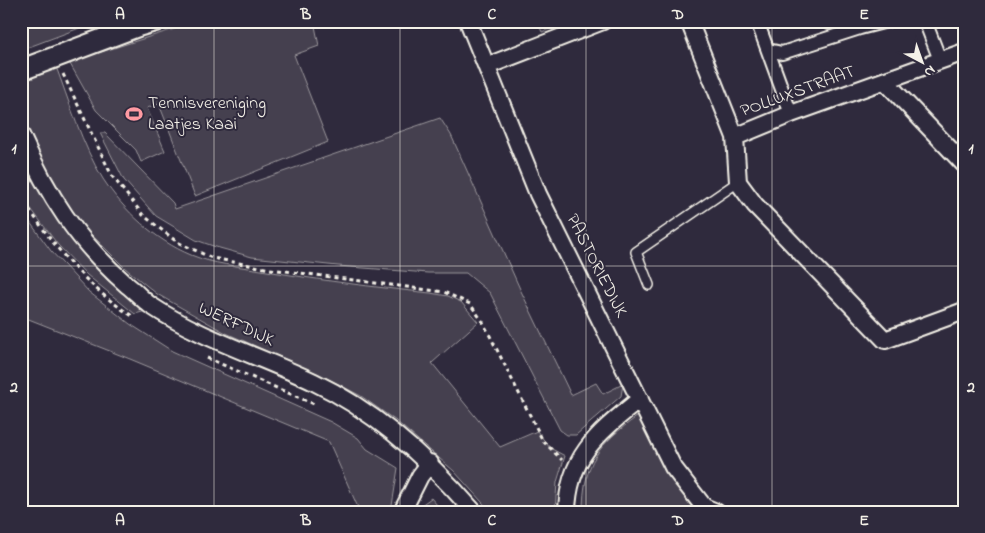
<svg xmlns="http://www.w3.org/2000/svg" width="985" height="533" viewBox="0 0 985 533" font-family="'Indie Flower',sans-serif">
<rect width="100%" height="100%" fill="#2f2a3d"/>
<filter id="ink" filterUnits="userSpaceOnUse"><feTurbulence type="fractalNoise" baseFrequency=".02" numOctaves="2"/><feDisplacementMap in="SourceGraphic" scale="10" xChannelSelector="R" yChannelSelector="G"/><feConvolveMatrix kernelMatrix="1 2 1 2 8 2 1 2 1" color-interpolation-filters="sRGB"/></filter>
<g filter="url(#ink)">
<path fill="#454050" stroke="#9c989c" d="M21,21H98L21,50Z
M200,21H314L319,46L294,55L328,142L195,196L159,104L147,108L165,151L141,162L136,150L96,110L69,62Z
M537,21H570L542,32Z
M55,64C69,101 82,145 103,179C124,211 155,240 191,255C213,264 237,266 261,270C317,280 373,287 430,293L448,296L461,302L478,322L432,363L500,447L537,431L550,448L565,456L557,482L555,512H491L454,471L396,421L361,396L319,374L226,333L157,294L125,268L82,225L57,190L21,119V81Z
M440,118L451,135L520,289L571,395L596,383L603,394L623,384L621,396L576,435H567L560,430L490,293L466,273H428L338,266L252,257L216,247L196,240L156,216L124,180L100,133H105L173,203L175,209Z
M21,158L60,224L107,280L146,311L135,314L87,275L58,245L26,202L21,193Z
M21,210L51,251L89,292L130,324L172,351L331,422L358,438L367,449L398,468L391,512H360L329,442L130,359L21,316Z
M638,416L665,467L698,512H583C583,462 599,444 638,416Z
M431,498L443,512H415L417,508Z"/>
<g fill="none" stroke-linecap="round" stroke-linejoin="round">
<g stroke="#f4f1e8" stroke-width="12">
<path id="service" d="M649,285L636,252L738,182"/>
</g>
<g stroke="#f4f1e8" stroke-width="16">
<path id="pedestrian" d="M757,21L791,114
M925,21L940,60
M768,50L782,53L860,28L887,21"/>
</g>
<g stroke="#f4f1e8" stroke-width="20">
<path id="minor" d="M468,21L538,194L673,467L704,507L716,512
M689,21L735,137L738,182L755,205L885,340L964,311
M487,66L603,21
M885,81L964,164
M21,135C48,196 77,241 127,285C135,291 142,299 150,305C201,339 260,356 314,382C377,412 429,460 474,512
M735,137L791,114L964,52
M402,512L420,476L430,463
M567,512C568,455 600,432 640,399"/>
</g>
<g stroke="#f4f1e8" stroke-width="24">
<path id="tertiary" d="M21,70L138,26L155,21"/>
</g>
<path stroke="#f4f1e8" stroke-width="3" stroke-dasharray="4 4" stroke-linecap="butt" d="M63,74L112,176L143,215L177,242L212,258L270,269L444,292L470,304L483,322L543,441L562,460
M21,196C50,243 87,288 134,317
M207,358L314,404"/>
<use href="#service" stroke="#2f2a3d" stroke-width="9"/>
<use href="#pedestrian" stroke="#2f2a3d" stroke-width="12"/>
<use href="#minor" stroke="#2f2a3d" stroke-width="16"/>
<use href="#tertiary" stroke="#2f2a3d" stroke-width="20"/>
</g>
</g>
<path fill="none" stroke="#f4f1e8" stroke-width="1" stroke-opacity="0.55" d="M214,21V512M400,21V512M586,21V512M772,21V512M21,266H964"/>
<defs>
<g id="stadium-bare" transform="scale(1.35)"><path d="M0-5a6.5 5 0 1 0 0 10a6.5 5 0 1 0 0-10ZM-3.5-1.8h7v3.6h-7Z" fill="#ff9aa2" stroke="#2f2a3d" stroke-width="2.5" paint-order="stroke"/></g>
</defs>
<g fill-rule="evenodd">
<use href="#stadium-bare" x="134" y="114"/>
</g>
<g text-anchor="middle" dominant-baseline="central" stroke-width="4" stroke-linejoin="round" paint-order="stroke">
<g font-size="18" fill="#f4f1e8" stroke="#2f2a3d">
<text transform="translate(798 92) rotate(-20)">POLLUXSTRAAT</text>
<text transform="translate(596 266) rotate(63)">PASTORIEDIJK</text>
<text transform="translate(236 325) rotate(25)">WERFDIJK</text>
</g>
<g font-size="18" fill="#f4f1e8" stroke="#2f2a3d" text-anchor="start">
<text x="148" y="104">Tennisvereniging<tspan x="148" dy="21">Laatjes Kaai</tspan></text>
</g>
</g>
<rect width="985" height="533" fill="none" stroke="#2f2a3d" stroke-width="55"/>
<g transform="translate(922 62) rotate(139)" stroke="#2f2a3d" stroke-width="4" paint-order="stroke">
<path d="M0-4L9 19L0 12L-9 19Z" fill="#f4f1e8"/>
<text y="-8" font-size="14" font-weight="bold" text-anchor="middle" fill="#f4f1e8">N</text>
</g>
<rect x="28" y="28" width="930" height="478" fill="none" stroke="#f4f1e8" stroke-width="2"/>
<g font-size="16" text-anchor="middle" font-weight="bold" fill="#f4f1e8">
<text x="120" y="19">A</text>
<text x="306" y="19">B</text>
<text x="492" y="19">C</text>
<text x="678" y="19">D</text>
<text x="864" y="19">E</text>
<text x="14" y="153">1</text>
<text x="971" y="153">1</text>
<text x="14" y="392">2</text>
<text x="971" y="392">2</text>
<text x="120" y="525">A</text>
<text x="306" y="525">B</text>
<text x="492" y="525">C</text>
<text x="678" y="525">D</text>
<text x="864" y="525">E</text>
</g>
</svg>
